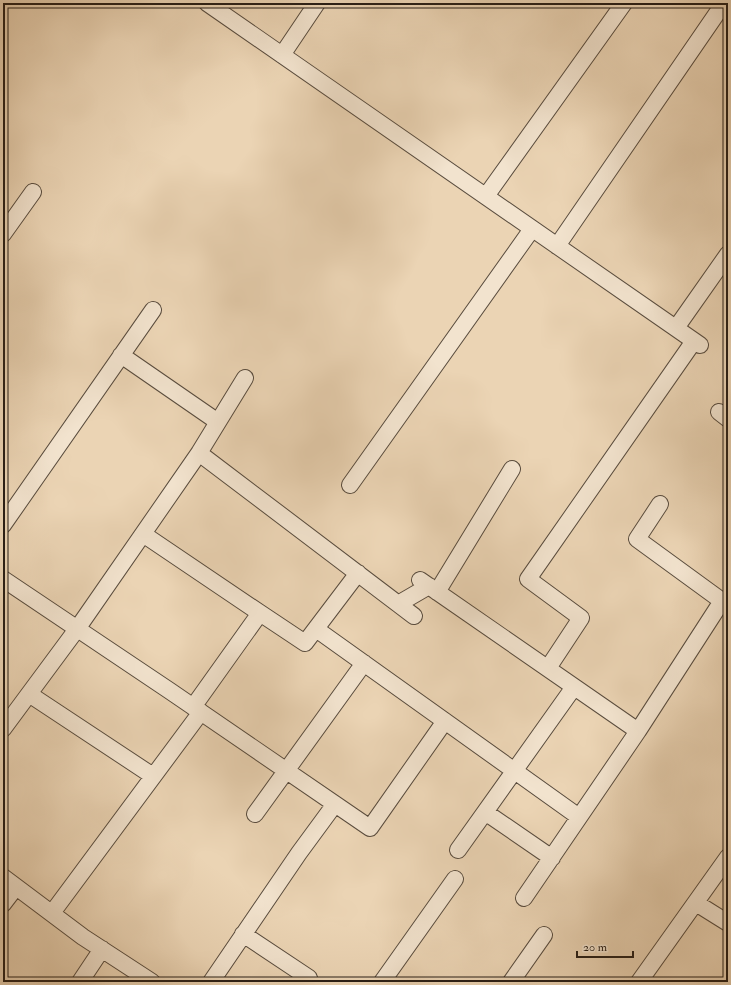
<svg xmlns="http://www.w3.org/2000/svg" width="731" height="985" viewBox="0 0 731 985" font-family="'IM FELL Double Pica',serif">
<rect width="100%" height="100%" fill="#ebd4b4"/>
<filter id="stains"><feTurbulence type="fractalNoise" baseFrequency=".005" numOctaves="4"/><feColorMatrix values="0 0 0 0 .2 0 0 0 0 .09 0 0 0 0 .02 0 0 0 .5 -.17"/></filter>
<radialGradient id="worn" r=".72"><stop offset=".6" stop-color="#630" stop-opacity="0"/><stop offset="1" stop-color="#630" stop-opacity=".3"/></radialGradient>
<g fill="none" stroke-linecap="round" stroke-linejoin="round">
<g stroke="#594c3e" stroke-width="18">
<path id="minor" d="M207,3L700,345
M282,55L317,3
M486,196L624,3
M3,234L33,192
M557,246L724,3
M676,328L728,254
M121,355L218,422
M719,412L728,419
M199,453L414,616
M350,485L532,229
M3,525L153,310
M143,534L260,613L305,643L358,573
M3,579L170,691L370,828L445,721
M420,580L638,731
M437,592L512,469
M398,604L429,586
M316,629L579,817
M548,668L581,618L528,579L694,341
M29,694L153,776
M193,707L260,613
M3,729L77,629L199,453L245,378
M485,812L552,858
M255,814L364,663
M458,850L574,687
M3,877L83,937L152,982
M524,898L638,731L722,601L637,539L660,504
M696,903L728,923
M3,904L16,887
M52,913L201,712
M243,934L309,978
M80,982L102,949
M211,982L299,853L335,804
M382,982L455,879
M511,982L544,935
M639,982L728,857"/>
</g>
<use href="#minor" stroke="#f2e3ce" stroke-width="16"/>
</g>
<rect width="731" height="985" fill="none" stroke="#ebd4b4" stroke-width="16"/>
<rect x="4" y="4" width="723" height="977" fill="none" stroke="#281e16" stroke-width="2"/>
<rect x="8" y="8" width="715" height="969" fill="none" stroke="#281e16"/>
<path d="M577 951v6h56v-6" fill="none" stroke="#281e16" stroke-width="2"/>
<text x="583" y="951" font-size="12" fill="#281e16" stroke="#f2e3ce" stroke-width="3" paint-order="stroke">20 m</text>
<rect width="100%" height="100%" filter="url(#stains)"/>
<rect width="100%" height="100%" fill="url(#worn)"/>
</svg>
